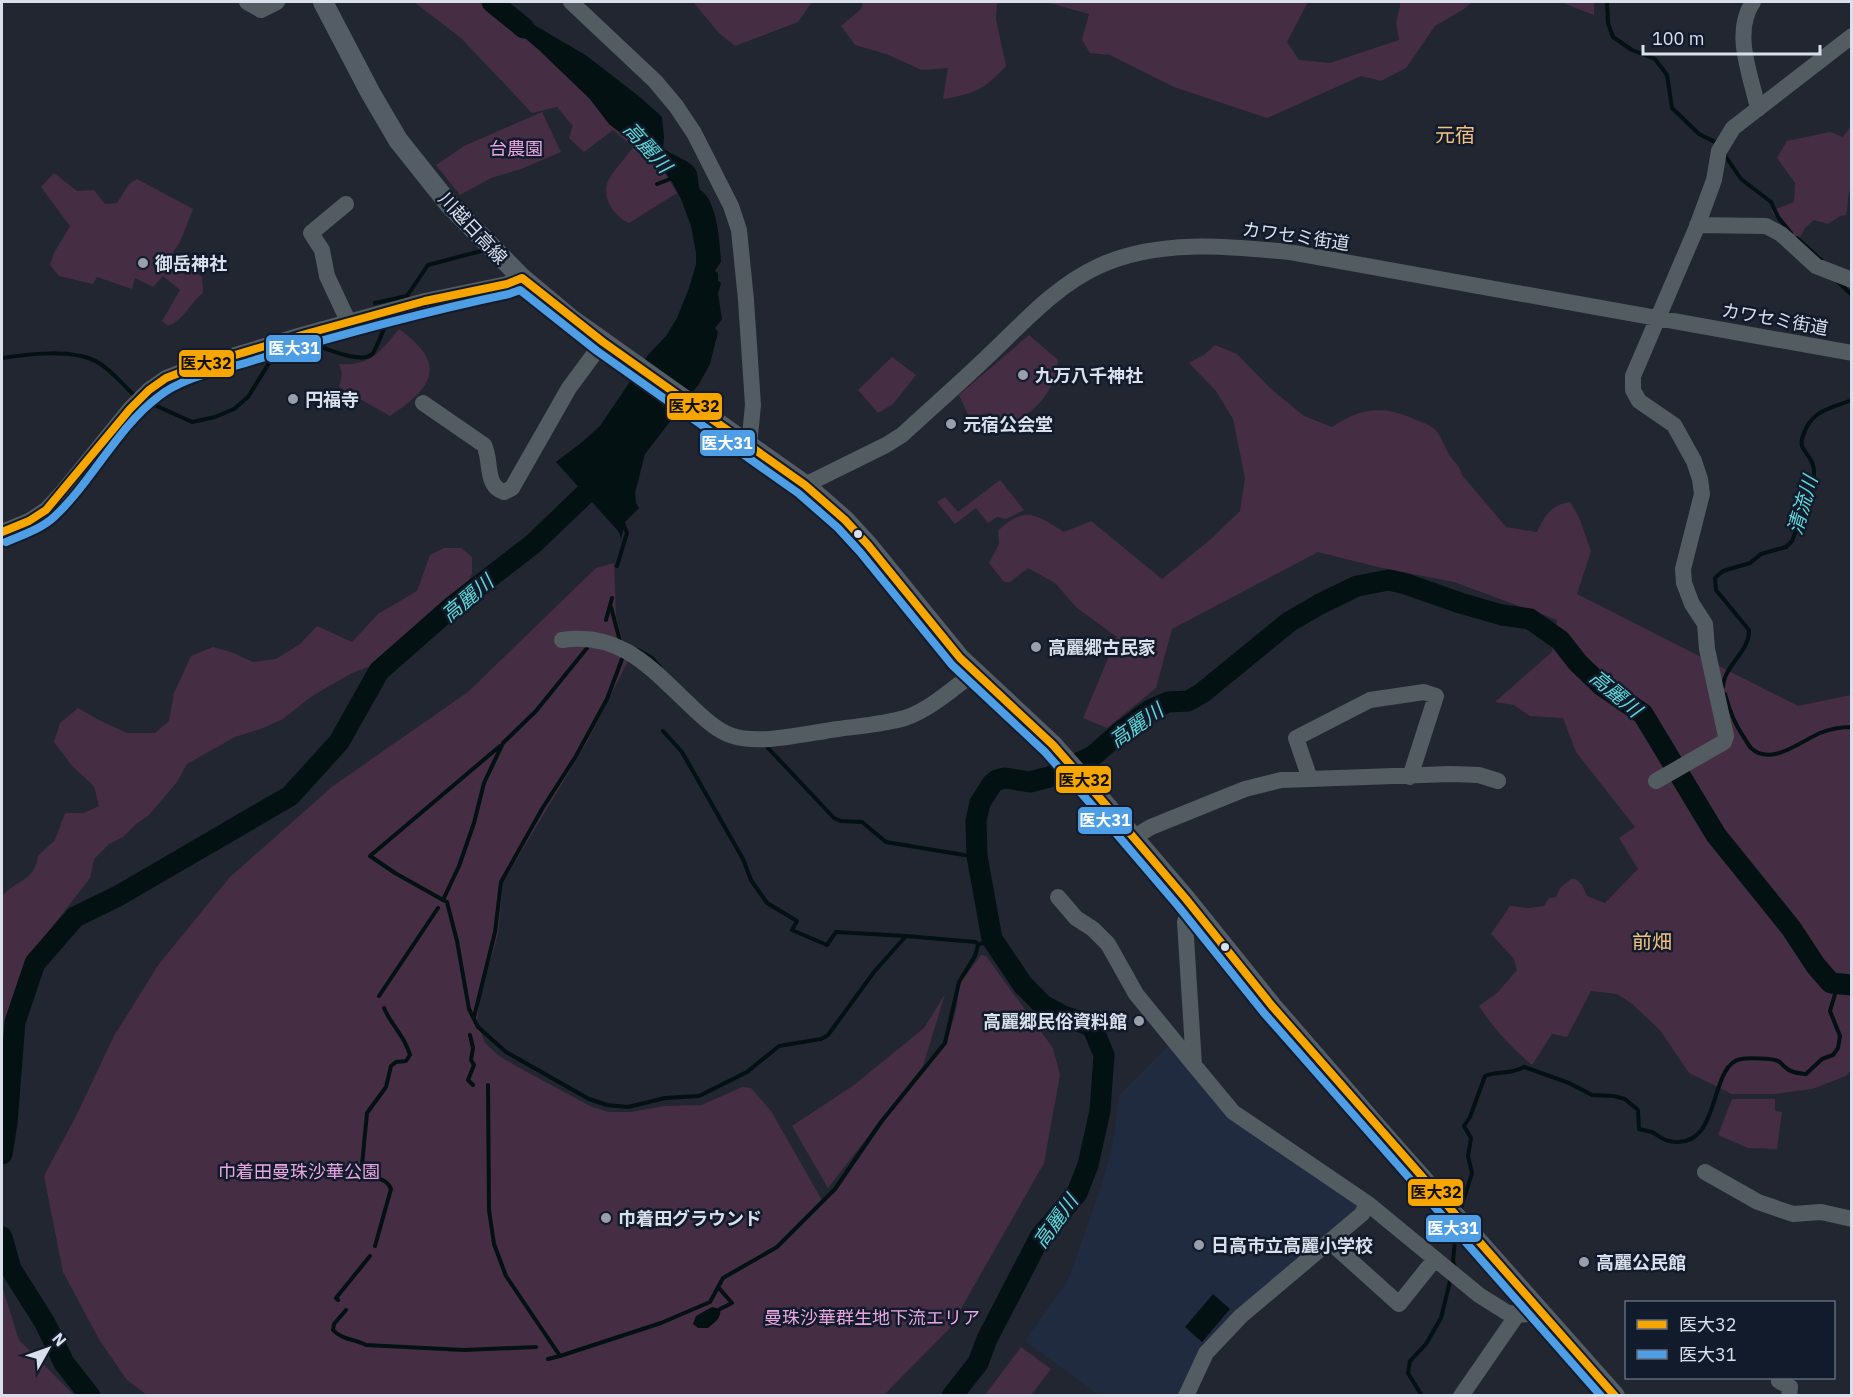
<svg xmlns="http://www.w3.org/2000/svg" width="1853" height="1397" viewBox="0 0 1853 1397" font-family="'IBM Plex Sans','Noto Sans JP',sans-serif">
<rect width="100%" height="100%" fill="#222630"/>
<path fill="#212b40" d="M1170,1044L1228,1114L1357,1201L1355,1213L1236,1315L1180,1395H1099L1025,1341L1069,1278L1100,1190L1113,1143L1119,1096Z"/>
<path fill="#452e43" d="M414,2H481L539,50L590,99L609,124L658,162L677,193L629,223C615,217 601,198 608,181C614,169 626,158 633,147L613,130L584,152L569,138L573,126L557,107L532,113L461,38Z
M693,2H812L798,22L735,46L719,33Z
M863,2H997L996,19L1006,66C984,90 974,94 943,99L948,68L922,70L886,54L855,45L841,26L861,9Z
M1046,2H1308L1287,42L1299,60L1330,63L1399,40L1396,22L1400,7V2H1472L1464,9L1435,26L1406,68L1381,81L1361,76L1267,118L1174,87L1110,55L1090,53L1082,40L1089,14Z
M1548,2H1594V15L1563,3Z
M542,112L561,152L521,169L491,178L460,195L436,165L464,146Z
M1851,126V188C1846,196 1849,207 1846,215L1840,216L1828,224L1814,220L1805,228L1799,239L1792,236L1771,211L1794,202L1795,183L1777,158L1787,141L1830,132L1843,137Z
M54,173L77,191L94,190L105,204L117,203L129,184L137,179L193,209L180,242L173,252L202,277L203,293C190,303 184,320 168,326L162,321L180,290L163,276L153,287L135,278L132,289L97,277L93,284L59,276L50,265L54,253L70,226L41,187Z
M399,329C448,364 433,388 390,416L339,387L342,374L339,364C370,367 382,350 399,329Z
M1029,335L1058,360C1056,393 1029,423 995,425C987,425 978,423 971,421L959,395Z
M1215,345L1237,354L1270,388L1304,416L1332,427C1361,407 1385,405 1416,420C1421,422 1428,424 1433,428C1442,435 1444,447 1450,456C1455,463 1460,466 1462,475L1506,527L1537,532C1545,515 1551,505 1570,502L1579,517L1591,551L1577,594L1798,706L1851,695V1070L1846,1076L1812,1089L1774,1094H1732L1689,1073L1660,1030L1631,1003L1617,994L1591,991L1567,1037L1552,1034L1532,1065C1511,1047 1494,1029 1479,1006L1498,992L1517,970L1514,959L1491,934L1510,906L1529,908L1544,906L1549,898L1556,897L1561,887L1571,879H1576L1582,885L1587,896L1605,903L1638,869L1619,838L1635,827L1576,752L1563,718L1530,716L1514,705L1495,702L1552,652L1557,620L1454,582L1378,567L1318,552L1172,629L1156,688L1107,728L1083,718L1117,637L1077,608L1055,583L1028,568L1010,582H1004L989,563L999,544L998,531C1025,505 1036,515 1064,532L1091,521L1162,579L1211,539L1240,511L1245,478L1233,419L1216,391L1189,363L1205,354Z
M892,357L916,375L893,404L878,413L858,390Z
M1000,480L1024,510L1006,519L997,517L988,523L976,508L955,524L937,502L945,497L958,512Z
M444,548H461L472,557V574L459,596L447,602L399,641L390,655L376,664L352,673L312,696L283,719L263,728L235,737L187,764L177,782L149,815L136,824L123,837L109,844L94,859L90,878L31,954L12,1011L6,1046L2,1103V896C16,880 35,881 38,856L55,840L65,813H84L99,806L94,786L73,767L54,742L60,723L78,708L99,720L127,733H155L169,721L174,693L191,656L213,647L231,652L253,662L276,659L300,644L317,626L352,642L378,614L417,591L430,555Z
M614,563L616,616L628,661L587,742L503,882L498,934L480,996L477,1021L485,1043L499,1056L516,1066L590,1106L608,1112H631L665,1106L702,1105L742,1087L751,1088L771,1111L823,1202L836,1190L888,1116L946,1043L956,1011L960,983L981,955L986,956L1053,1048L1060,1075L1044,1163L950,1328L884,1395H147L127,1380L100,1341L63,1272L44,1176L77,1114L114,1036L159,964L230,877L333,786L468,692L596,568Z
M945,994L923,1066L828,1188L792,1126L854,1085L924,1028Z
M1732,1099H1775V1111L1782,1112L1777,1149L1748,1148L1718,1135Z
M2,1286L19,1340L74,1395H2Z
M1021,1347L1051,1369L1031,1395H985Z"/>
<path fill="#031113" d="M502,6L587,56L641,98L662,117L664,137L663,148C672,156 689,159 696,170C698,175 698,184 700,190C717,199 720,243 721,262L715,271L718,273V281L721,283L718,294L722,319L715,328L718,332L710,364L699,384L645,454L635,493L636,503L639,508L625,522L621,539L619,532L556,462L581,443L600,426L648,355L666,336L677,318L689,288L696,264V253L691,226L681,199L671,180L658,162L609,124L590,99L539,50L503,19Z
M1213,1294L1230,1309L1202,1342L1185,1327Z
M712,1307L720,1309C722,1318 714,1323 708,1328H698L693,1324L696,1316Z"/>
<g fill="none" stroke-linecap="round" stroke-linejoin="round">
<path stroke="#031113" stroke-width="4" d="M1607,2L1608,23L1613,37L1632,50L1655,59L1667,75L1672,108L1699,134L1715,142L1717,145
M1724,154L1741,179L1771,202L1778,217L1791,233
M657,184L673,178
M1852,198V203
M1797,238L1822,261
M1836,280L1852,295
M375,303L407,296L428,265L481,251
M309,343C323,347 363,366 373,353C378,345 381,335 385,327L384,323
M2,358C28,354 74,348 99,363C111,370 123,385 133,394
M148,402L192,422L215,417L234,409L248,397L276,352L299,345
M617,566L627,533L623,523
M611,607L620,641
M606,620L612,598
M587,648L536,711L503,743L484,783L474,823L459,866L443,900L447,902L457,941L469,1009L478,1027L506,1052L589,1099L607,1105L628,1107L665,1098L699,1096L747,1072L779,1046L821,1039L828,1035L874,972L906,936L976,942L978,945
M638,650L652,658L660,667
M1723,687C1724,665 1750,652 1749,630L1716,590L1715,578L1723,571L1750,563L1761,554L1786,547L1792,541C1800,520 1815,494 1814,471C1814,460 1806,455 1802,446C1801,441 1802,437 1804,433C1812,410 1832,408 1852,400
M1725,694C1729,709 1734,723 1743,736C1746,740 1748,745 1751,748C1771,767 1801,741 1820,733C1830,729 1841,727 1852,727
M663,731L682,752L743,859L751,880L767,903L797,921L792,930L827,945L836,932L906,936
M768,748L834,818L841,821L862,822L886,842L964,855L977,856
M443,900L395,873L370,856L500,746
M379,996L438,908
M474,1017L495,932L501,882L542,809L576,756L607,699L622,659
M470,1035L473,1048L471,1060L474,1065L468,1080L473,1085
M488,1085L489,1210L494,1244L506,1276L560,1356L661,1323L710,1302L723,1278L777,1247L835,1189L881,1122L945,1043L959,982L975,956L978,945L992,939
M1461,1208L1472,1173L1468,1156L1471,1138L1464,1126L1470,1117L1485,1076C1498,1070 1508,1076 1524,1067L1569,1083L1592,1095L1614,1096L1625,1099L1638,1110L1639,1129C1643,1130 1648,1131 1652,1132C1658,1135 1662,1140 1669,1141C1723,1152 1707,1065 1741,1059C1747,1058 1773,1058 1778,1061C1781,1062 1782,1065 1785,1067C1791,1073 1798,1073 1806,1074L1822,1059L1833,1055L1838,1048L1840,1036L1830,1011L1838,984
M375,1246L391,1189C386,1175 367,1180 362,1165L367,1113L386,1087L391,1066L396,1062L406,1061L410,1055C404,1034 392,1027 384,1008
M1455,1268L1453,1261L1456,1229
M718,1287L732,1303L720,1309
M338,1300L336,1298L370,1256
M346,1310L334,1324L333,1330C342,1340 355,1339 366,1345L464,1350L536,1347
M548,1359L560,1356
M1422,1396L1408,1373L1410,1361L1426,1344L1441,1318L1451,1277"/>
<path stroke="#031113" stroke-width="21" d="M492,2L524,28
M2,1154L7,1123L15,1022L35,963L75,917L118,896L290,796L339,742L379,671L454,605L533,544L606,474
M2,1237L11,1269L45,1323L64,1363L90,1396
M952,1396L978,1363L987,1339L1040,1237L1077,1193L1088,1165L1100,1111L1104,1055L1092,1026L1063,1016L1043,1005L1023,985L992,939L977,856L976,821L980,803L992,784L997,780L1005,778L1030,782L1049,777L1093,756L1119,733L1150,710L1168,702L1188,701L1202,693L1289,622L1320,604L1357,586L1389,580L1406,584L1460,603L1502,615L1530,619L1560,640L1578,663L1601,685L1643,714L1716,835L1791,928L1816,966L1831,983L1852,985"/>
<path stroke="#535c61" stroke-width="16" d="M247,2L261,10L277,2
M571,2L655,81L676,106L694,133L731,206L739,230L746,300L753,405L749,446
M1753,2C1732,33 1751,75 1758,109
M346,204L311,233L322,250L327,276L349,323
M1697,225L1766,226L1781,234L1816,266L1852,280
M423,403L484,445C492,460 484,486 504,492L512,488L569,388L603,342
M805,485L886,445L902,435C930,409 959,384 986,358C1021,325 1055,286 1099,266C1157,239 1227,246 1289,252L1852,353
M2,532L29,521L46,510L61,494L130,409L149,390L166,378L192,368L302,335L425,301L507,284L522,278
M562,640C623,631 653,671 693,708C704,718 716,730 730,735C759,746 807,733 838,729C860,726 884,724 905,718C931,709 952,689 974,673
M1310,779L1296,738L1370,700L1424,692L1436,696L1410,777
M1656,781L1724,742L1726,736L1707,649L1705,624L1692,604L1684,583L1683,569L1702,494L1700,479L1694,461L1674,425L1639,401L1633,390V376L1696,229L1714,180L1719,151L1733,128L1852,36
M1134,837L1151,827L1245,789L1281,780L1450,774L1479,775L1498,781
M1058,897L1076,918L1093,929L1108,944L1136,994L1194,1065
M1191,906L1185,922L1194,1065L1233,1112L1367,1203L1479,1295L1506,1312L1517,1315L1541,1313
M1705,1172L1758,1202L1793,1214L1821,1212L1852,1219
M1330,1242L1399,1304L1435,1259
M1779,1381L1790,1387L1789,1396
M1186,1396L1206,1353L1241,1316L1362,1214L1367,1203
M1461,1396L1517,1315"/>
<path stroke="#545d65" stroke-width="20" d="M323,2L370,92L398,140L449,204L522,278L571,319L805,485L845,520L868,545L960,658L1053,745L1105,804L1186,899L1272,1006L1389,1141L1615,1396"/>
<g stroke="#121b2c" stroke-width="12">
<path id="bus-1" d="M2,532L29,521L46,510L130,409L149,390L166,378L192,368L302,335L425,301L507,284L522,278L603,342L805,485L845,520L868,545L960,658L1053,745L1105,804L1186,899L1272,1006L1615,1396"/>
</g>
<g stroke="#121b2c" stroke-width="12">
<path id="bus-2" d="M6,542C22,535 41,529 54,517C91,483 118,427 158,397C184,376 223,370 255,360C339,335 423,312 509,294L520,290L597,351L798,493L838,528L860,552L952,665L1045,752L1097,811L1178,906L1264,1013L1601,1396"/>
</g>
<use href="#bus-1" stroke="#f7a600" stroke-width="8"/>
<use href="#bus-2" stroke="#4d9ee5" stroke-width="8"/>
</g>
<g fill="#999faa" stroke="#121b2c" stroke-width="2">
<circle cx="143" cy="263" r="6"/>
<circle cx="1023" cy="375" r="6"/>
<circle cx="293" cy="399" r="6"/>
<circle cx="951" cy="424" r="6"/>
<circle cx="1036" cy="647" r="6"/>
<circle cx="1139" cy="1021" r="6"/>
<circle cx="606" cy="1218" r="6"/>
<circle cx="1199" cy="1245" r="6"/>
<circle cx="1584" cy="1262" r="6"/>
</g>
<g fill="#d9e0ec" stroke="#121b2c" stroke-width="2">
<circle cx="858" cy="534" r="5"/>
<circle cx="1225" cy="947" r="5"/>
</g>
<g text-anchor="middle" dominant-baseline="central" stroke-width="5" stroke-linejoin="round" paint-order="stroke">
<g font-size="18" fill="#eaa6e0" stroke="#121b2c">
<text x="516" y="148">台農園</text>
<text x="299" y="1171">巾着田曼珠沙華公園</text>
<text x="872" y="1317">曼珠沙華群生地下流エリア</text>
</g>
<g font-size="18" fill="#d9e0ec" stroke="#121b2c">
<text transform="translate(473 228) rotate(47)">川越日高線</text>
<text transform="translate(1296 236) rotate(8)">カワセミ街道</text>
<text transform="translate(1775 319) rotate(10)">カワセミ街道</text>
</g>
<g font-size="18" font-weight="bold" fill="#d9e0ec" stroke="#121b2c" text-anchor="start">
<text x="155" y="263">御岳神社</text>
<text x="1035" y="375">九万八千神社</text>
<text x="305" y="399">円福寺</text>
<text x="963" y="424">元宿公会堂</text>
<text x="1048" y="647">高麗郷古民家</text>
<text x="1127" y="1021" text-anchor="end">高麗郷民俗資料館</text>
<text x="618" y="1218">巾着田グラウンド</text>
<text x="1211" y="1245">日高市立高麗小学校</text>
<text x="1596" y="1262">高麗公民館</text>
</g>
<g font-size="20" fill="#f3c280" stroke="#121b2c">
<text x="1455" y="134">元宿</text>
<text x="1652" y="941">前畑</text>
</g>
<g font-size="20" font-style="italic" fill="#5edada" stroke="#121b2c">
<text transform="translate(648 147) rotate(48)">高麗川</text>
<text transform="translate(1802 505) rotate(-74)">清流川</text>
<text transform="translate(467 598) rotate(-40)">高麗川</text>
<text transform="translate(1616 693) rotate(40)">高麗川</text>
<text transform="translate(1136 725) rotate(-35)">高麗川</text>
<text transform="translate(1055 1221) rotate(-54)">高麗川</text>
</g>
</g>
<g stroke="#121b2c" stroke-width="2">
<rect x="265" y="334" width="57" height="29" rx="6" fill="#4d9ee5"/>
<rect x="178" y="349" width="57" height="29" rx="6" fill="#f7a600"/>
<rect x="666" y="392" width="57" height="29" rx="6" fill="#f7a600"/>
<rect x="699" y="429" width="57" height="28" rx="6" fill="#4d9ee5"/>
<rect x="1055" y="765" width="57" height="29" rx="6" fill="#f7a600"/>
<rect x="1077" y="806" width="56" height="29" rx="6" fill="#4d9ee5"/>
<rect x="1407" y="1178" width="57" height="29" rx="6" fill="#f7a600"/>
<rect x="1425" y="1214" width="57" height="29" rx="6" fill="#4d9ee5"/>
</g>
<g font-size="16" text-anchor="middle" font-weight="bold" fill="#fff">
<text x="294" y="354">医大31</text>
<text x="727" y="449">医大31</text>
<text x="1105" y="826">医大31</text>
<text x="1453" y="1234">医大31</text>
</g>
<g font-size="16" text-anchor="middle" font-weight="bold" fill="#111">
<text x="206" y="369">医大32</text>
<text x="694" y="412">医大32</text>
<text x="1084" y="786">医大32</text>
<text x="1436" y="1198">医大32</text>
</g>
<rect width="1853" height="1397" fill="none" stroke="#d9e0ec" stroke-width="6"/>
<rect x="1625" y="1301" width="210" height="78" fill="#121b2c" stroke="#626a79" stroke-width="1.5"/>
<rect x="1637" y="1320" width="30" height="9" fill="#f7a600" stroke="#626a79" stroke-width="1.5"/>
<text x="1679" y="1331" font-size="18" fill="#d9e0ec">医大32</text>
<rect x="1637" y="1350" width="30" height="9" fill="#4d9ee5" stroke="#626a79" stroke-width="1.5"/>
<text x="1679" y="1361" font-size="18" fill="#d9e0ec">医大31</text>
<g transform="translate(48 1349) rotate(50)" stroke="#121b2c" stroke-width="4.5" paint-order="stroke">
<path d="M0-4.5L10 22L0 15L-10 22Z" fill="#d9e0ec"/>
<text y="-9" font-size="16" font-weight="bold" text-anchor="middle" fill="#d9e0ec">N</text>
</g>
<path d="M1643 45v9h177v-9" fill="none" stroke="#d9e0ec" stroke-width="3"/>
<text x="1652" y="45" font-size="18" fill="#d9e0ec" stroke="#121b2c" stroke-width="4.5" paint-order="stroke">100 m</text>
</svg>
